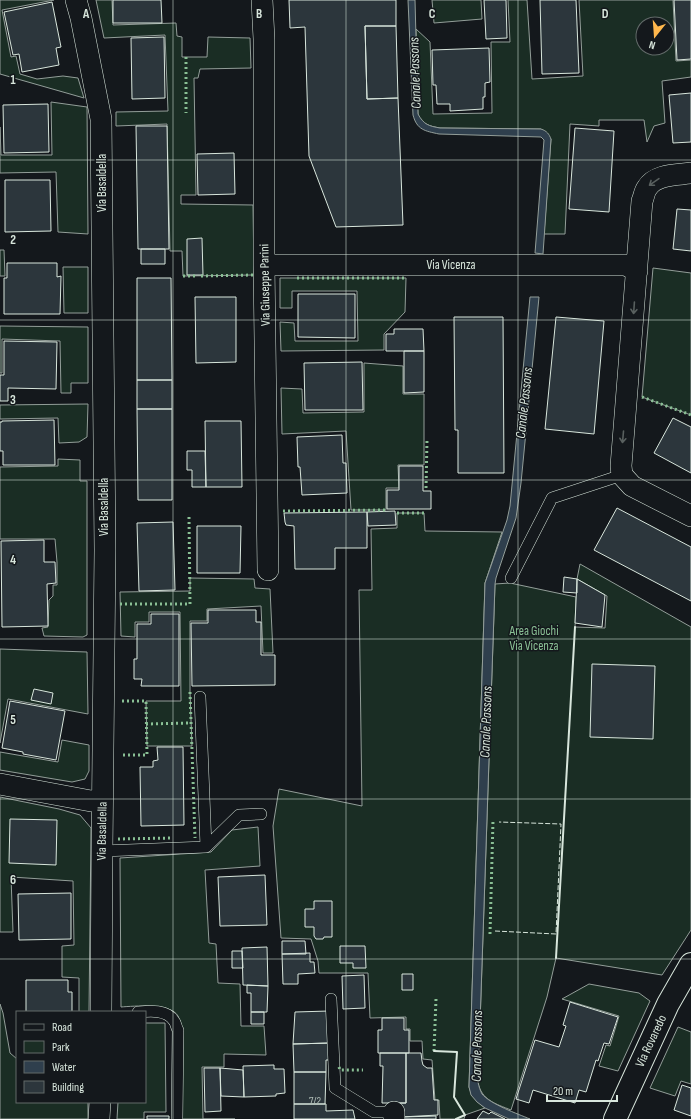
<svg xmlns="http://www.w3.org/2000/svg" width="691" height="1119" viewBox="0 0 691 1119" font-family="'Sofia Sans Condensed',sans-serif">
<rect width="100%" height="100%" fill="#14181c"/>
<path fill="#1a2d24" stroke="#939e99" fill-rule="evenodd" d="M0,0H54L2,10L11,57L16,56L20,74L37,79L63,76L78,78L84,98L0,74Z
M96,0H112L113,25L176,23L177,36L182,37V57H207L208,37L250,38L251,68L200,69L198,78H194L196,195H181V204L253,205L254,275L183,276L182,251H170L167,124L116,126V112L168,111L165,35L104,38Z
M432,0H481L482,19L434,23Z
M508,0H527L532,79L583,76L579,0H673L676,61L691,60V77L662,81L665,123L654,126L647,142L644,120H599V126L570,124L565,234H544L551,139L541,129L440,128C429,126 424,125 418,115L416,29L430,42L433,114L492,113L491,42H510ZM643,24H667V48H643Z
M51,102L87,107L88,234L58,232L56,172L0,173V127L1,155H52Z
M0,250H4L5,276H0Z
M63,267H88V313H64Z
M653,268L691,273V415L642,397Z
M280,278H406L405,312L384,334V350L281,351L280,322L294,323L295,341H358L357,291H292V308H280Z
M0,326L88,327V383H71V393H61L60,341L2,339V373H0Z
M364,363L403,366V394H424V465H398L399,488H386V510H351L346,431L282,434L281,388L302,389L303,413L364,412Z
M88,404L87,437L79,442L59,443L58,418L0,419V405Z
M58,459L80,460V481H87V635L83,637L44,636L42,628L48,627L49,600L53,596V585H57V562L55,539H0V467L58,466Z
M397,513H424L425,531L502,532L485,583L469,1087C472,1097 477,1102 485,1108L465,1115L464,1119H440L439,1100H435L432,1060L423,1059L422,1041H410V1029H406V1017L370,1018L368,973H319L318,961L311,939L281,938L273,826L279,789L362,806L359,590H372L371,529L397,528Z
M580,564L691,627V930L662,975L556,958L547,997L511,1110C496,1104 481,1100 478,1082L495,584L510,583L576,597L575,627L605,628L607,596L577,579Z
M190,578L254,579L255,588L270,589L273,653H263L261,606L207,609V621H190V692L192,746H147L146,701H181L180,612H149V622H135V637L121,636L120,592L190,591Z
M0,649L87,652L88,714L8,699L0,743Z
M62,740L89,745V771L85,779L72,782L0,770V752L58,762Z
M0,797L59,809L80,815L91,828L89,1012H79V978L62,977V946L74,945L73,881L11,877L13,932H0Z
M258,827L260,866L205,870L209,943L216,944L218,983L240,984L241,1026H264L266,1055L224,1054V1067H202L203,1119H235H182V1028C181,1024 180,1020 178,1016C171,1003 134,1006 121,1007L120,858L211,852L232,830Z
M589,984L639,993L650,1001L618,1071L599,1066L606,1045L610,1046L619,1016L562,999Z
M0,1004L3,1013L10,1053L17,1059V1102H88V1119H0Z
M145,1023H165L166,1112H144V1119H117L118,1102H145Z
M678,1027L691,1032V1084L681,1081L675,1096L650,1088Z"/>
<path fill="#2f3f4d" stroke="#939e99" d="M408,0H415L418,114C424,125 429,126 440,128L541,129C547,131 549,134 551,139L543,254L535,253L544,140L541,137L439,134C425,131 417,130 413,115Z
M530,297H539L521,483L516,518L496,578L495,584L478,1082C479,1087 480,1090 482,1094C490,1104 518,1114 530,1119H509L485,1108L477,1102L471,1095L469,1087L485,583L507,520L510,506Z"/>
<path fill="#2c363c" stroke="#d8e6dc" d="M113,0H161L162,23H113Z
M289,0H396V26H365L367,99L398,98L403,225L336,227L309,156L305,27L290,28Z
M484,0H506L507,38L486,39Z
M540,0H576L579,73L542,74Z
M674,0H691V59L677,60Z
M52,2L61,47L56,48L59,65L22,72L19,54L13,55L4,12Z
M365,26H396L398,98L367,99Z
M164,37L165,98L132,99L131,38Z
M489,48L490,82L485,83V97H483V109L450,111V104H437L436,85H433L432,50Z
M691,93V142L673,143L669,95Z
M48,104L49,152L4,153L3,105Z
M136,126H167L169,249H138Z
M575,128L614,131L609,212L569,209Z
M234,153L235,194L198,195L197,154Z
M5,180H50L51,231L5,232Z
M677,209L691,210V251L673,249Z
M202,238L203,275H187V239Z
M141,249H165V264H141Z
M7,263H57V277L61,276L60,314H4V278H7Z
M137,278H171L172,380H137Z
M298,294H355V338L298,337Z
M195,297H236V362L196,363Z
M454,317H503L504,473H458V430H455Z
M556,317L604,321L594,434L545,429Z
M394,329H423L424,351H386V334H394Z
M4,341L57,342L56,389L8,388V401H0V375H4Z
M404,351H424V392L404,393Z
M362,362L363,410H305L304,363Z
M137,380H172V409H137Z
M137,409H172V500H138Z
M673,418L691,427V473L654,453Z
M54,420L55,465H3V451H0V422H2V421Z
M205,421H241L242,487H206Z
M342,435L343,463H346L347,493L302,495L300,467H298L297,437Z
M187,451H205L206,487H192V470H187Z
M399,466H423V491H431V509H387V490H399Z
M617,508L691,547V601L594,550Z
M395,511L396,525L368,526L367,512Z
M367,512V548H335V569H295L294,526L286,525L285,522L284,513Z
M173,522L175,590L139,591L137,523Z
M197,526H241L240,573H197Z
M44,540V562H55L56,583L47,584L48,626L2,627L1,541Z
M564,577L577,579V593L563,592Z
M577,579L605,595L602,627L575,623Z
M208,610H256V622H261V655H275V685L192,686L191,623H208Z
M151,614H179V686H141L142,679H134V659H137V624H151Z
M592,664L655,666L653,739L590,737Z
M34,689L53,693L51,704L31,700Z
M10,701L65,711L56,760L23,754V752L2,748Z
M157,747H183L184,825L141,826L140,767H153V761L158,760Z
M10,819L57,820L56,865L9,863Z
M265,875L267,925L220,926L218,877Z
M71,893V939L19,940L18,894Z
M314,901H332V937H324L323,939H316L314,936V927H305V909H314Z
M282,941H305L306,954H282Z
M340,946H365L366,968H353V963H340Z
M267,947L268,986L243,985L242,948Z
M232,951H242L243,968H232Z
M310,953V962H314L315,973L298,974V984H283L282,954Z
M402,974H413V990H402Z
M364,975L365,1008L343,1009L342,976Z
M26,980H68V992H72V1012H26Z
M247,985L268,986L267,1012H251V993H247Z
M570,1002L618,1017L609,1044L604,1043L598,1061L596,1060L586,1092L579,1090L575,1103L533,1090L529,1103L516,1099L535,1040L559,1047L566,1026L563,1025Z
M329,1011L330,1043L293,1044L295,1012Z
M251,1012H264V1024H251Z
M382,1018H404V1030H409V1053H378V1030H382Z
M330,1043L331,1060H326V1072H294L293,1044Z
M380,1053H406V1103H382L383,1066H380Z
M406,1053H421L422,1061L423,1065L427,1068H432L434,1100H438V1115L401,1117L400,1103H406Z
M274,1065V1069H284L285,1093L276,1094V1096L244,1097L243,1066Z
M204,1068H220L221,1111L205,1112Z
M220,1068L243,1070L244,1097L221,1096Z
M294,1072H326L325,1104H294Z
M682,1085L691,1088V1116L674,1110Z
M294,1104H326V1111L353,1110L355,1119H294Z
M483,1111L489,1114L491,1112L505,1119H477Z
M147,1116H169V1119H147Z
M436,1116V1119H401V1117Z"/>
<g fill="none" stroke-linecap="round" stroke-linejoin="round">
<g stroke="#d8e6dc" stroke-width="12">
<path id="lane" d="M511,578L552,498L622,475
M200,697L206,847
M102,851L206,847L239,815L261,814
M331,999L335,1088L374,1112H394
M138,1012C149,1011 167,1009 174,1021C176,1023 176,1027 178,1030L177,1119"/>
</g>
<g stroke="#d8e6dc" stroke-width="22">
<path id="street" d="M76,0L81,18L101,119L105,550L102,851L101,1012
M262,0L264,39V265L268,570
M691,173C677,175 655,174 647,188C644,192 644,197 642,201L621,466L622,475L632,486L691,516
M264,265H626L637,271
M0,784L91,801L102,799
M394,1112V1119
M99,1119L100,1102"/>
</g>
<g stroke="#d8e6dc" stroke-width="24">
<path id="secondary" d="M615,1119L668,1004L691,964"/>
</g>
<use href="#lane" stroke="#14181c" stroke-width="11"/>
<use href="#street" stroke="#14181c" stroke-width="21"/>
<use href="#secondary" stroke="#14181c" stroke-width="22"/>
<path stroke="#8ac095" stroke-width="3" stroke-dasharray="2 3" stroke-linecap="butt" d="M186,57V113
M183,276H195
M201,276L254,275
M297,278H406
M642,397L691,415
M426,488L427,440
M283,511L386,510
M397,513H424
M120,604H190L189,517
M190,692L195,838
M122,701H146L147,755H122
M146,724L191,723
M118,839L173,838
M490,934L493,820
M434,1051L436,999
M339,1067L340,1070H363"/>
<path stroke="#d8e6dc" stroke-width="1" stroke-dasharray="5 2" stroke-linecap="butt" d="M495,931L556,934L561,824L499,822"/>
<path stroke="#d8e6dc" stroke-width="2" d="M556,958L575,627
M434,1051L457,1052L454,1097L465,1115L456,1119"/>
</g>
<defs><path id="oneway-shaft" d="M-6 0H5M1.5-3L5.5 0L1.5 3" fill="none" stroke-width="1.6" stroke-linecap="round" stroke-linejoin="round"/></defs>
<g stroke="#59605f">
<use href="#oneway-shaft" transform="translate(654 182) rotate(145)"/>
<use href="#oneway-shaft" transform="translate(634 308) rotate(94)"/>
<use href="#oneway-shaft" transform="translate(623 437) rotate(95)"/>
</g>
<path fill="none" stroke="#d8e6dc" stroke-width="1" stroke-opacity="0.55" d="M173,0V1119M346,0V1119M518,0V1119M0,160H691M0,320H691M0,480H691M0,639H691M0,799H691M0,959H691"/>
<g text-anchor="middle" dominant-baseline="central" stroke-width="3" stroke-linejoin="round" paint-order="stroke">
<g font-size="11" fill="#adbab4">
<text x="315" y="1101">7/2</text>
</g>
<g font-size="13" fill="#d8e6dc" stroke="#14181c">
<text transform="translate(102 183) rotate(-90)">Via Basaldella</text>
<text x="451" y="265">Via Vicenza</text>
<text transform="translate(265 285) rotate(-91)">Via Giuseppe Parini</text>
<text transform="translate(104 507) rotate(-90)">Via Basaldella</text>
<text transform="translate(102 831) rotate(-89)">Via Basaldella</text>
<text transform="translate(651 1041) rotate(-65)">Via Rovaredo</text>
</g>
<g font-size="13" fill="#8ac095" stroke="#14181c">
<text x="534" y="631">Area Giochi<tspan x="534" dy="15">Via Vicenza</tspan></text>
</g>
<g font-size="14" font-style="italic" fill="#d8e6dc" stroke="#14181c">
<text transform="translate(415 73) rotate(-92)">Canale Passons</text>
<text transform="translate(524 403) rotate(-84)">Canale Passons</text>
<text transform="translate(486 722) rotate(-88)">Canale Passons</text>
<text transform="translate(477 1046) rotate(-89)">Canale Passons</text>
</g>
</g>
<g font-size="13" text-anchor="middle" font-weight="bold" fill="#d8e6dc" stroke="#14181c" stroke-width="3" stroke-linejoin="round" paint-order="stroke">
<text x="86" y="18">A</text>
<text x="259" y="18">B</text>
<text x="432" y="18">C</text>
<text x="605" y="18">D</text>
<text x="13" y="84">1</text>
<text x="13" y="244">2</text>
<text x="13" y="404">3</text>
<text x="13" y="564">4</text>
<text x="13" y="724">5</text>
<text x="13" y="884">6</text>
</g>
<rect x="16" y="1011" width="130" height="92" fill="#14181c" stroke="#626a69"/>
<rect x="24" y="1024" width="20" height="6" fill="#14181c" stroke="#626a69"/>
<text x="52" y="1031" font-size="12" fill="#d8e6dc">Road</text>
<rect x="24" y="1041" width="20" height="12" fill="#1a2d24" stroke="#626a69"/>
<text x="52" y="1051" font-size="12" fill="#d8e6dc">Park</text>
<rect x="24" y="1061" width="20" height="12" fill="#2f3f4d" stroke="#626a69"/>
<text x="52" y="1071" font-size="12" fill="#d8e6dc">Water</text>
<rect x="24" y="1081" width="20" height="12" fill="#2c363c" stroke="#626a69"/>
<text x="52" y="1091" font-size="12" fill="#d8e6dc">Building</text>
<g transform="translate(655 36) rotate(197)"><circle r="19" fill="#14181c" stroke="#626a69"/>
<path d="M0-3L7 15L0 10L-7 15Z" fill="#ffb74d"/>
<text y="-6" font-size="11" font-weight="bold" text-anchor="middle" fill="#d8e6dc">N</text>
</g>
<path d="M547 1095v6h70v-6" fill="none" stroke="#d8e6dc" stroke-width="2"/>
<text x="553" y="1095" font-size="12" fill="#d8e6dc" stroke="#14181c" stroke-width="3" paint-order="stroke">20 m</text>
</svg>
